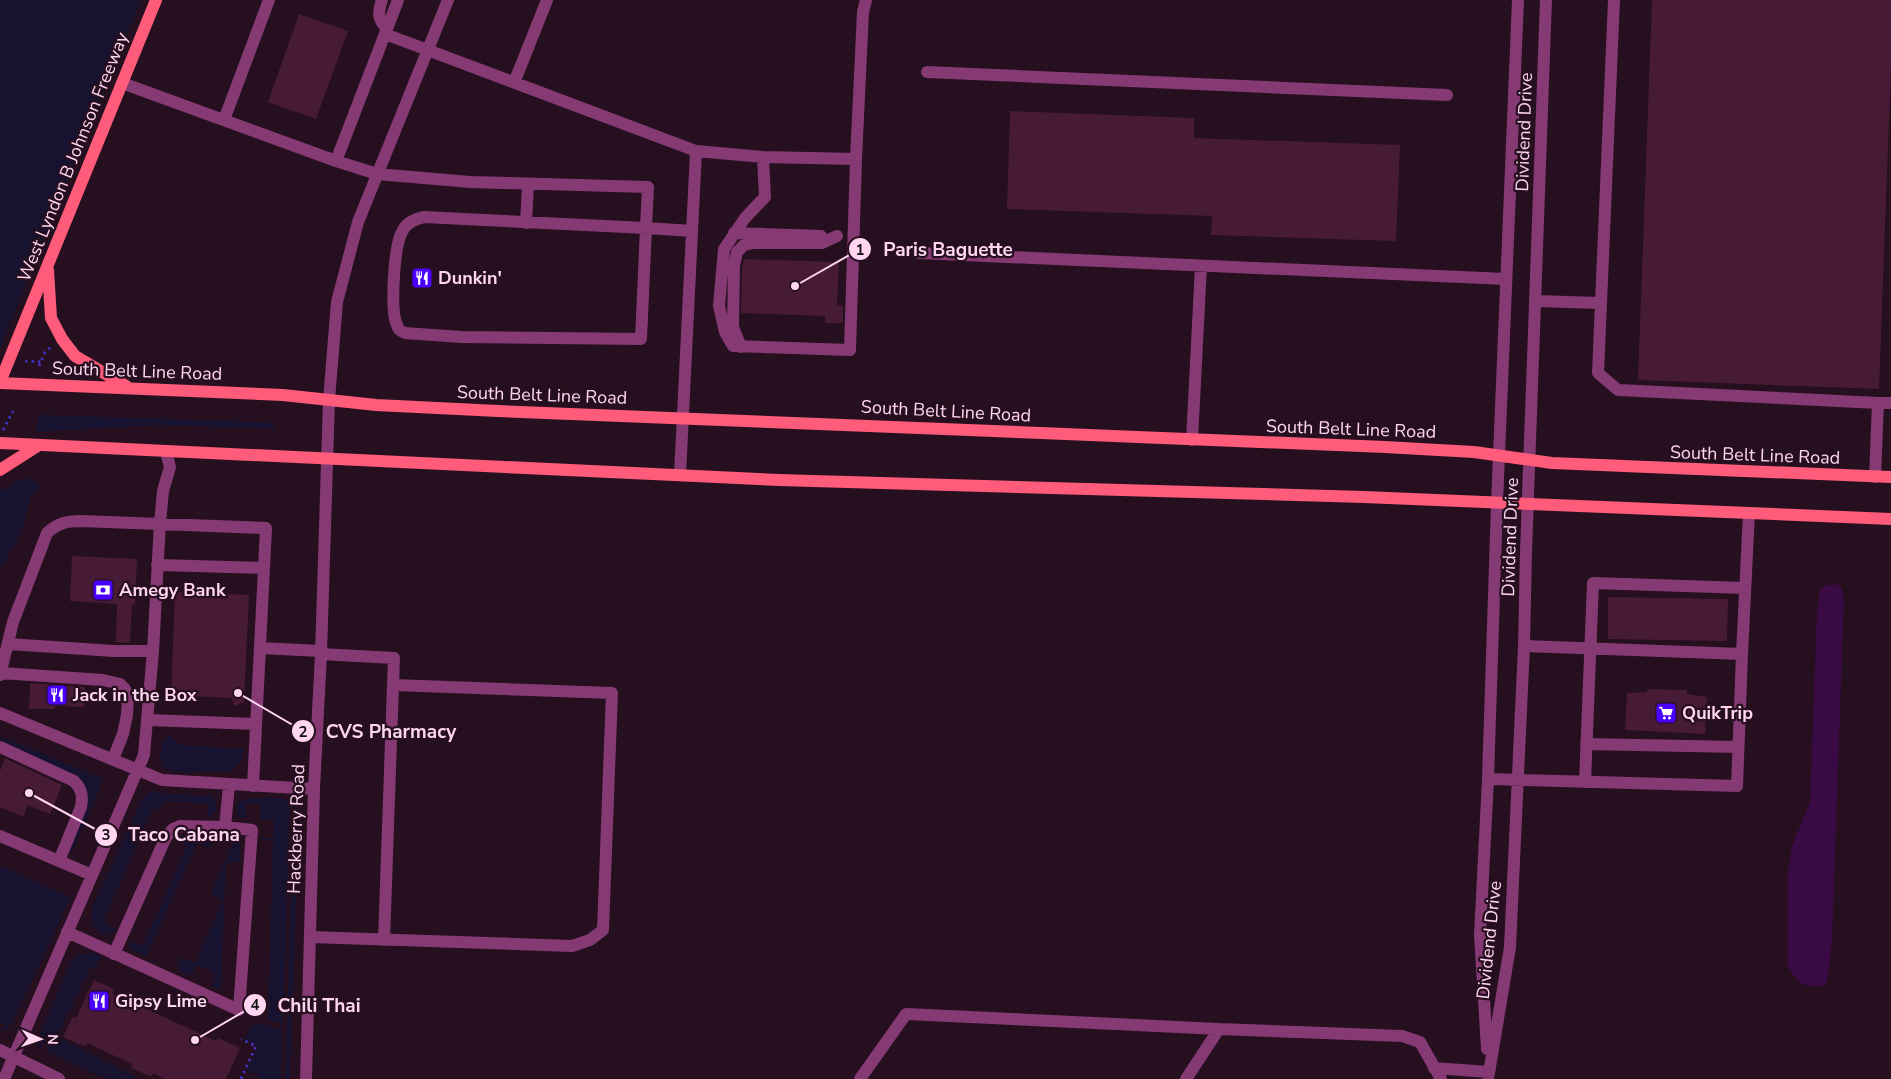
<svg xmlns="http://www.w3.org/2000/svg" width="1891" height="1079" viewBox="0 0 1891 1079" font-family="'Nunito Sans',sans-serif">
<rect width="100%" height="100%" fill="#260f1e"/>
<path fill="#171230" d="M0,0H141L11,321L0,351Z
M43,415L261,422L274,424V429L159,425L36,432L38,416Z
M26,477L41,486L31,497L21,532L0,571V491Z
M168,734L170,735L180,745L243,749C243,761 238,767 228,772H174L163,767C158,758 161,743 168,734Z
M0,736L104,779L71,854L67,853L85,786L77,776L0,740Z
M155,791L168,794L212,796L216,801V811L211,817H208V804L164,801L160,811L153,808L103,922L116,929C97,944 88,922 93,906L142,798L148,793Z
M249,798H282L290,803L283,1024L268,1020L273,841L260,840L261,838H273L274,820L261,819L260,804L246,803V818H239L237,815L236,808L240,801Z
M294,806L299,818L290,1079H285Z
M181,835L206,836L210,840L211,846L209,848L197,843L146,957L130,949L129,944L132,942L143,946L187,846L176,840Z
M239,837L241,840L239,862H226L221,985L220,990L211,986L216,974L197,965L191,976L182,973L178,965L182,957L195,963L223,900L212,895L211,893L235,838Z
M0,866L71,897L11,1025L3,1032L1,1028L5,1025L3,1022L0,1023Z
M90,952L101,956L95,969L91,967L57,1036L139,1079H106L48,1052L46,1043H42L43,1047L38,1048L39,1036L71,961L77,956Z
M252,1024H266L274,1028H282L281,1079H259V1077L246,1071L258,1046L244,1039Z"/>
<path fill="#3a0a44" d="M1837,584L1842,589L1844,599L1832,941L1828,978L1825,986C1803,988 1799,984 1788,967V871L1792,846L1810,802L1817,611L1820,590L1826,585Z"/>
<path fill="#471b36" d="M1652,0H1891V66L1879,389L1638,380Z
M299,14L348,31L316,119L268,102Z
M1010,111L1194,118V138L1400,145L1396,241L1211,235L1212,216L1007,209Z
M744,259L839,262L837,305L843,306V323H825V316L741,313L742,267Z
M72,556L137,559L135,605L132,604L130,643L116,642L117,604L70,601Z
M194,586L211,587V593L249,595L244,702L235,706L231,698L171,695L175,592H193Z
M1608,597L1728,599L1727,641L1608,639Z
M30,683L85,687L84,707L55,706V709H29Z
M1647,689L1687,690V694L1707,697L1705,734L1625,730L1627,693L1647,692Z
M5,758L62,785L50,814L28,805L23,817L0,807V771Z
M94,980L114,989L112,993L216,1041L218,1038L240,1048L226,1079H165L153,1073L152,1077L131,1068L132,1064L87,1043L86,1047L63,1037L73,1016L76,1018Z"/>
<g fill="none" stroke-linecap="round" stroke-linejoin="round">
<path stroke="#4130b8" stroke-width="3" stroke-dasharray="2.5 4" stroke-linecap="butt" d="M25,361L41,362
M39,366L45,352L51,347
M3,430L13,411
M241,1079L256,1046L241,1039"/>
<path stroke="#853a74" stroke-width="12" d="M382,0C378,11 377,20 387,28
M1614,0L1598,373L1618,390L1878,403
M385,34L696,151L680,475
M927,72L1447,95
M122,83L336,161L377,174L470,182L648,187L646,228L692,231
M514,83L547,0
M224,120L269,0
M696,151L763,157L856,159L863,12L866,0
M763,157L765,197L745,218L724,249L719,306L725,332L733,346L850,350L856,159
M336,161L398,0
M424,217L646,228L641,339L461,337L405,333C401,331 398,330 397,325C390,311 394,246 402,232C406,223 414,219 424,217Z
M526,223L528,184
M734,233L821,236
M919,253L1506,279
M1536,301L1600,303
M741,347L733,327L734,266L737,252L744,245L753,243H822L837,236
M1192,440L1201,266
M1875,477L1878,403H1891
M157,565L264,568
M8,644L114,651H153
M1524,646L1742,654L1749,513
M260,648L321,651
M1,673L103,680L120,684L125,689L128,697L127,715L123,734L113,759
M0,675L13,622L47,533C58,523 67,521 81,521L266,528L253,786
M0,713L162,780L314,789
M148,720L256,724
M1586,744L1738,747
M0,747L74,781C82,789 83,796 81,807L59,861
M1488,779L1737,786L1742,654
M1585,782L1593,583L1745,588
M0,836L92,875
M67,932L239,1010L252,830L225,827L229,785
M310,937L572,946L590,940L603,930L612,693L393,685L394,658L321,654
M384,940L393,685
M114,954L166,837L173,829L180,826L225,827
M1487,1049L1480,935L1488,779L1497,503L1518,0
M0,1050L59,1079
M1434,1068L1489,1072
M4,1079L144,755L153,651L160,523L163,491L170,467L166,451
M306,1079L314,789L321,654L329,400L337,302L358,222L448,0
M860,1079L906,1014L1219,1029
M1186,1079L1219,1029L1402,1036L1420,1042L1441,1079
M1488,1079L1510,947L1524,646L1526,551L1546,0"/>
<path stroke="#fe5c7a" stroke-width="12" d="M48,270L51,318L62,339L75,356L126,386
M0,382L156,0
M0,383L283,395L376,405L498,411L1385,447L1474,452L1552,463L1891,477
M0,443L779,480L1364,497L1891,519
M0,470L39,445"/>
</g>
<defs>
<g id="restaurant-square" transform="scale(1.125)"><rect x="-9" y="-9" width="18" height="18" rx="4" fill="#4a01fe" stroke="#260f1e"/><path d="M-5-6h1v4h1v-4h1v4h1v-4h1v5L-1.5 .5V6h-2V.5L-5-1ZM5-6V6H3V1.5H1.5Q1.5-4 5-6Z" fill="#fff"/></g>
<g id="bank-square" transform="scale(1.125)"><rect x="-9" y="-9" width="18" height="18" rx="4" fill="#4a01fe" stroke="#260f1e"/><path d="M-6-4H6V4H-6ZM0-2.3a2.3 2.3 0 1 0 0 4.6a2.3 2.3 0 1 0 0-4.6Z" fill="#fff"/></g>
<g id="supermarket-square" transform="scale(1.125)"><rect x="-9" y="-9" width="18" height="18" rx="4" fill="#4a01fe" stroke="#260f1e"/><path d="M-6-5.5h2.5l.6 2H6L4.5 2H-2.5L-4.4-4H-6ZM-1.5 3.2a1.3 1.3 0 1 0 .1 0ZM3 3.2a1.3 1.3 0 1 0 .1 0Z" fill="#fff"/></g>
</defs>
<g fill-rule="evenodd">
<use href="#restaurant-square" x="422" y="278"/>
<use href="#bank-square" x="103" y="590"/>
<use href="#restaurant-square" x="57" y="695"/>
<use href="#supermarket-square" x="1666" y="713"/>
<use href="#restaurant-square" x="99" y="1001"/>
</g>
<g text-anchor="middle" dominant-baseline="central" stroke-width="4.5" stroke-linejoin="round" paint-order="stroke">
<g font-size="18" fill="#ffd5f2" stroke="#260f1e">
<text transform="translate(1524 132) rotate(-88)">Dividend Drive</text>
<text transform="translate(73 157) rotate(-68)">West Lyndon B Johnson Freeway</text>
<text transform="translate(137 371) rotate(2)">South Belt Line Road</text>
<text transform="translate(542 395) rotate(2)">South Belt Line Road</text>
<text transform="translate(946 411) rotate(3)">South Belt Line Road</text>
<text transform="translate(1351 429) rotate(2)">South Belt Line Road</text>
<text transform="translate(1755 455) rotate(2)">South Belt Line Road</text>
<text transform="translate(1510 537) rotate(-88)">Dividend Drive</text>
<text transform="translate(296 829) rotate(-88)">Hackberry Road</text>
<text transform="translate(1489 940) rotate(-84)">Dividend Drive</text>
</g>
<g font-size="18" font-weight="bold" fill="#ffd5f2" stroke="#260f1e" text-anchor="start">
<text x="438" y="278">Dunkin'</text>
<text x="119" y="590">Amegy Bank</text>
<text x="73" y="695">Jack in the Box</text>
<text x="1682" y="713">QuikTrip</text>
<text x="115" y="1001">Gipsy Lime</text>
</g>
</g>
<path fill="none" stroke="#ffd5f2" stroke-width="2" d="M795 286L860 249M238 693L303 731M29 793L106 835M195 1040L255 1005"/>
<g fill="#ffd5f2" stroke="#260f1e" stroke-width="2">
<circle cx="795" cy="286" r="5"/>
<circle cx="238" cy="693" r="5"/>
<circle cx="29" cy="793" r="5"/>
<circle cx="195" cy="1040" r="5"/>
<circle cx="860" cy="249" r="12"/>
<circle cx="303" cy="731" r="12"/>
<circle cx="106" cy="835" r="12"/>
<circle cx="255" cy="1005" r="12"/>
</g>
<g font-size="15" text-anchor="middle" font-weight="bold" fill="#111">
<text x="860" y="255">1</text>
<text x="303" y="737">2</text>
<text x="106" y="840">3</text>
<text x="255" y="1010">4</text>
</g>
<g font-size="19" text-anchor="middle" font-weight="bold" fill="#ffd5f2" stroke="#260f1e" stroke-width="4.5" stroke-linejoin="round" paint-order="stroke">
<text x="948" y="256">Paris Baguette</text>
<text x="391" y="738">CVS Pharmacy</text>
<text x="184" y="841">Taco Cabana</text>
<text x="319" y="1012">Chili Thai</text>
</g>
<g transform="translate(40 1039) rotate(92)" stroke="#260f1e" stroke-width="4" paint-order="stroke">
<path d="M0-4L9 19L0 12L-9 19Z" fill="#ffd5f2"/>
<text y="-8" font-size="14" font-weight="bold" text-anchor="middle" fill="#ffd5f2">N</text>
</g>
</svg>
